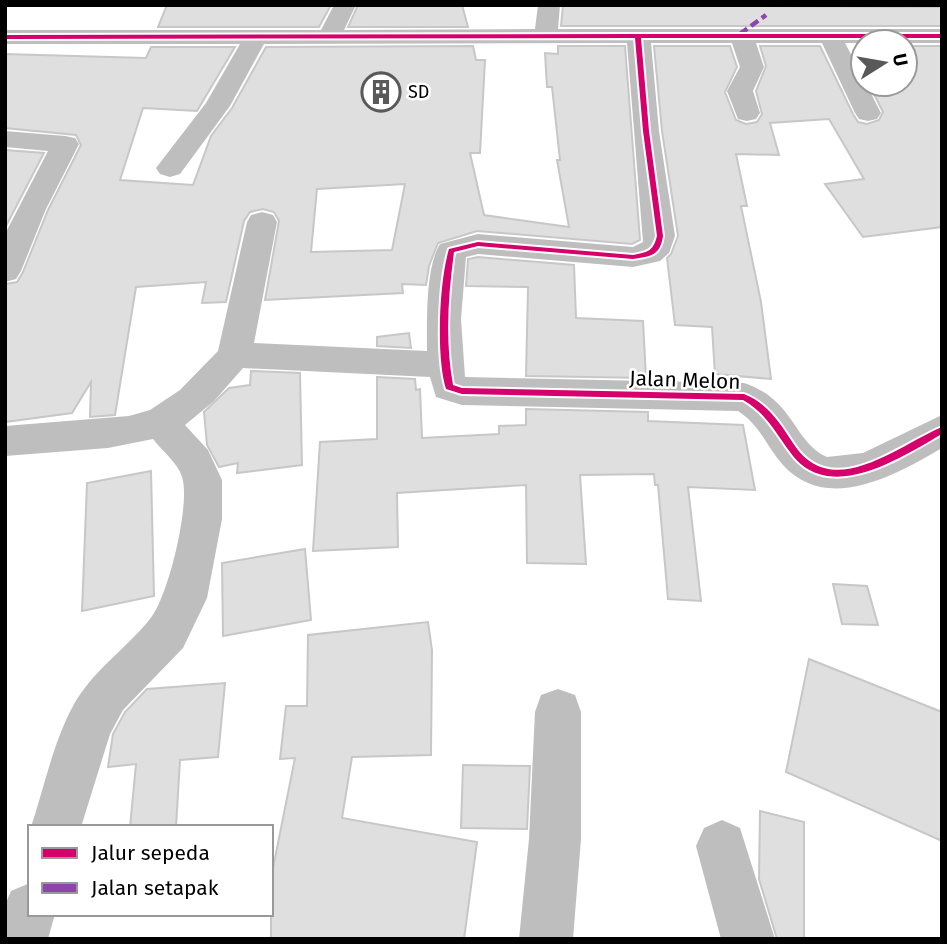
<svg xmlns="http://www.w3.org/2000/svg" width="947" height="944" viewBox="0 0 947 944" font-family="'Fira Sans',sans-serif">
<rect width="100%" height="100%" fill="#fff"/>
<path fill="#dfdfdf" stroke="#c7c7c7" stroke-width="2" fill-rule="evenodd" d="M167,5H331L319,27H158Z
M358,5H462L468,27H348Z
M563,5L942,7V26H561Z
M473,46L476,60H485L480,153H470L484,215L569,227L557,160H560L552,87H547L545,53L558,54V46H625L640,240L632,244L477,231L438,243L429,266L426,285L402,284L403,293L265,300L279,221L274,212L263,209L250,212L244,221L226,302L202,303L206,282L136,287L115,415L90,417L91,382L72,413L5,422V284L17,282L23,272L48,210L81,145L76,135L5,128V54L146,58L151,47H235L197,111L143,108L120,180L193,185L211,136L232,108L266,47ZM405,184L392,250L311,252L317,189Z
M654,46H730L737,67L725,92L736,120L746,124L757,122L762,114L756,91L766,66L760,46H820L853,114L858,122L867,124L879,120L883,112L869,84H905V46H942V227L863,237L825,184L864,179L829,119L770,123L779,155L736,154L747,206H741L761,302L771,379L715,374L712,327L675,325L667,258L671,254L678,236L662,131Z
M5,150L44,153L5,228Z
M478,257L574,265L576,318L643,321L646,378L526,376L528,287L466,286L468,259Z
M409,333L411,348L377,346V337Z
M251,371L300,373L302,465L237,473L238,463L219,467L207,445L204,412L229,388L250,385Z
M377,377L415,379L416,390L420,389L422,438L499,434V426L526,425V409L648,412V421L743,425L755,490L688,487L701,601L668,599L658,485H655L654,474L580,475L586,564L527,563L526,485L397,493L398,547L313,551L320,442L377,439Z
M151,471L154,596L82,611L87,483Z
M305,549L311,620L223,636L222,563Z
M833,584L867,586L878,625L842,624Z
M428,622L432,650L431,755L352,757L342,818L477,842L464,939H271V878L295,758L280,759L286,706H307L308,635Z
M809,659L942,712V841L786,772Z
M225,683L218,757L180,760L176,827H130L136,764L108,767L113,734L125,712L147,689Z
M463,765L530,766L527,829L461,828Z
M760,811L804,822V939H777L759,879Z"/>
<g fill="none" stroke-linecap="round" stroke-linejoin="round">
<path fill="#bebebe" fill-rule="evenodd" d="M334,5H356L344,30L535,29L538,5H560L558,29H942V43H845L863,77V84H866L881,113L877,119L868,121L859,119L855,113L822,43H756L764,67L753,91L760,113L756,119L747,121L738,119L727,91L740,67L732,43H651L659,131L675,236L669,253L660,261L633,267L478,254L466,257L461,319L465,377L744,383C794,399 794,443 827,457L863,453L942,415V448C896,475 827,514 783,465C767,447 760,425 738,411L462,405L436,397L430,377L243,368L214,401L185,425L208,450L222,480V519L207,598L183,648L123,710L110,734L81,827H31C44,788 53,743 73,706C92,671 125,650 150,619C168,598 191,503 182,477C178,463 162,451 153,439L108,448L5,456V426L129,416L150,410L180,390L218,351L247,222L251,215L262,212L273,215L277,222L254,343L427,351C427,323 425,268 440,244L478,234L633,247L643,242L627,43L264,44L230,106L180,174L170,177L160,174L156,168L206,103L240,44H5V30H321Z
M5,131L65,136L75,138L79,144L46,209L21,271L16,279L5,282V234L48,151L5,147Z
M558,689L575,695L581,712V839L573,939H519L529,839L535,712L541,695Z
M722,820L740,828L775,939H721L696,846L704,828Z
M30,883V914H55L48,939H5V905L11,891Z"/>
<path stroke="#8e44ad" stroke-width="4.5" stroke-dasharray="9 4.5" stroke-linecap="butt" d="M740,34L766,15"/>
<g stroke="#fff" stroke-width="4">
<path id="cycleway" d="M638,34H942V38H641L649,131L663,236C660,256 651,256 633,259L478,246L454,252C448,297 445,341 453,385L462,388L744,394C767,403 780,423 793,443C831,503 897,446 942,427V434C900,458 828,506 790,452C775,432 766,413 743,400L462,394L446,389C436,357 439,282 449,249L478,242L633,255C647,252 653,252 657,236L643,131L635,38L5,39V35Z"/>
</g>
<use href="#cycleway" fill="#d6006c" fill-rule="evenodd"/>
</g>
<defs>
<g id="building-ring" transform="scale(2.0125)"><circle r="9.5" fill="#fff" stroke="#595959" stroke-width="1.5"/><path d="M-4-6H4V6H1V3H-1V6H-4ZM-2.5-4.3h1.7v1.8h-1.7ZM.8-4.3h1.7v1.8H.8ZM-2.5-1h1.7V.8h-1.7ZM.8-1h1.7V.8H.8Z" fill="#595959"/></g>
</defs>
<g fill-rule="evenodd">
<use href="#building-ring" x="381" y="92"/>
</g>
<g text-anchor="middle" dominant-baseline="central" stroke-width="5" stroke-linejoin="round" paint-order="stroke">
<g font-size="18" fill="#000" stroke="#fff" text-anchor="start">
<text x="408" y="92">SD</text>
</g>
<g font-size="21" fill="#000" stroke="#fff">
<text transform="translate(685 380) rotate(2)">Jalan Melon</text>
</g>
</g>
<rect width="947" height="944" fill="none" stroke="#000000" stroke-width="14"/>
<rect x="28" y="825" width="245" height="91" fill="#ffffff" stroke="#999999" stroke-width="2"/>
<rect x="42" y="848" width="35" height="10" fill="#d6006c" stroke="#999999" stroke-width="2"/>
<text x="91" y="860" font-size="21" fill="#000000">Jalur sepeda</text>
<rect x="42" y="883" width="35" height="10" fill="#8e44ad" stroke="#999999" stroke-width="2"/>
<text x="91" y="895" font-size="21" fill="#000000">Jalan setapak</text>
<g transform="translate(884 63) rotate(79)"><circle r="33" fill="#ffffff" stroke="#999999" stroke-width="2"/>
<path d="M0-5L12 26L0 18L-12 26Z" fill="#595959"/>
<text y="-10" font-size="19" font-weight="bold" text-anchor="middle" fill="#000000">U</text>
</g>
</svg>
